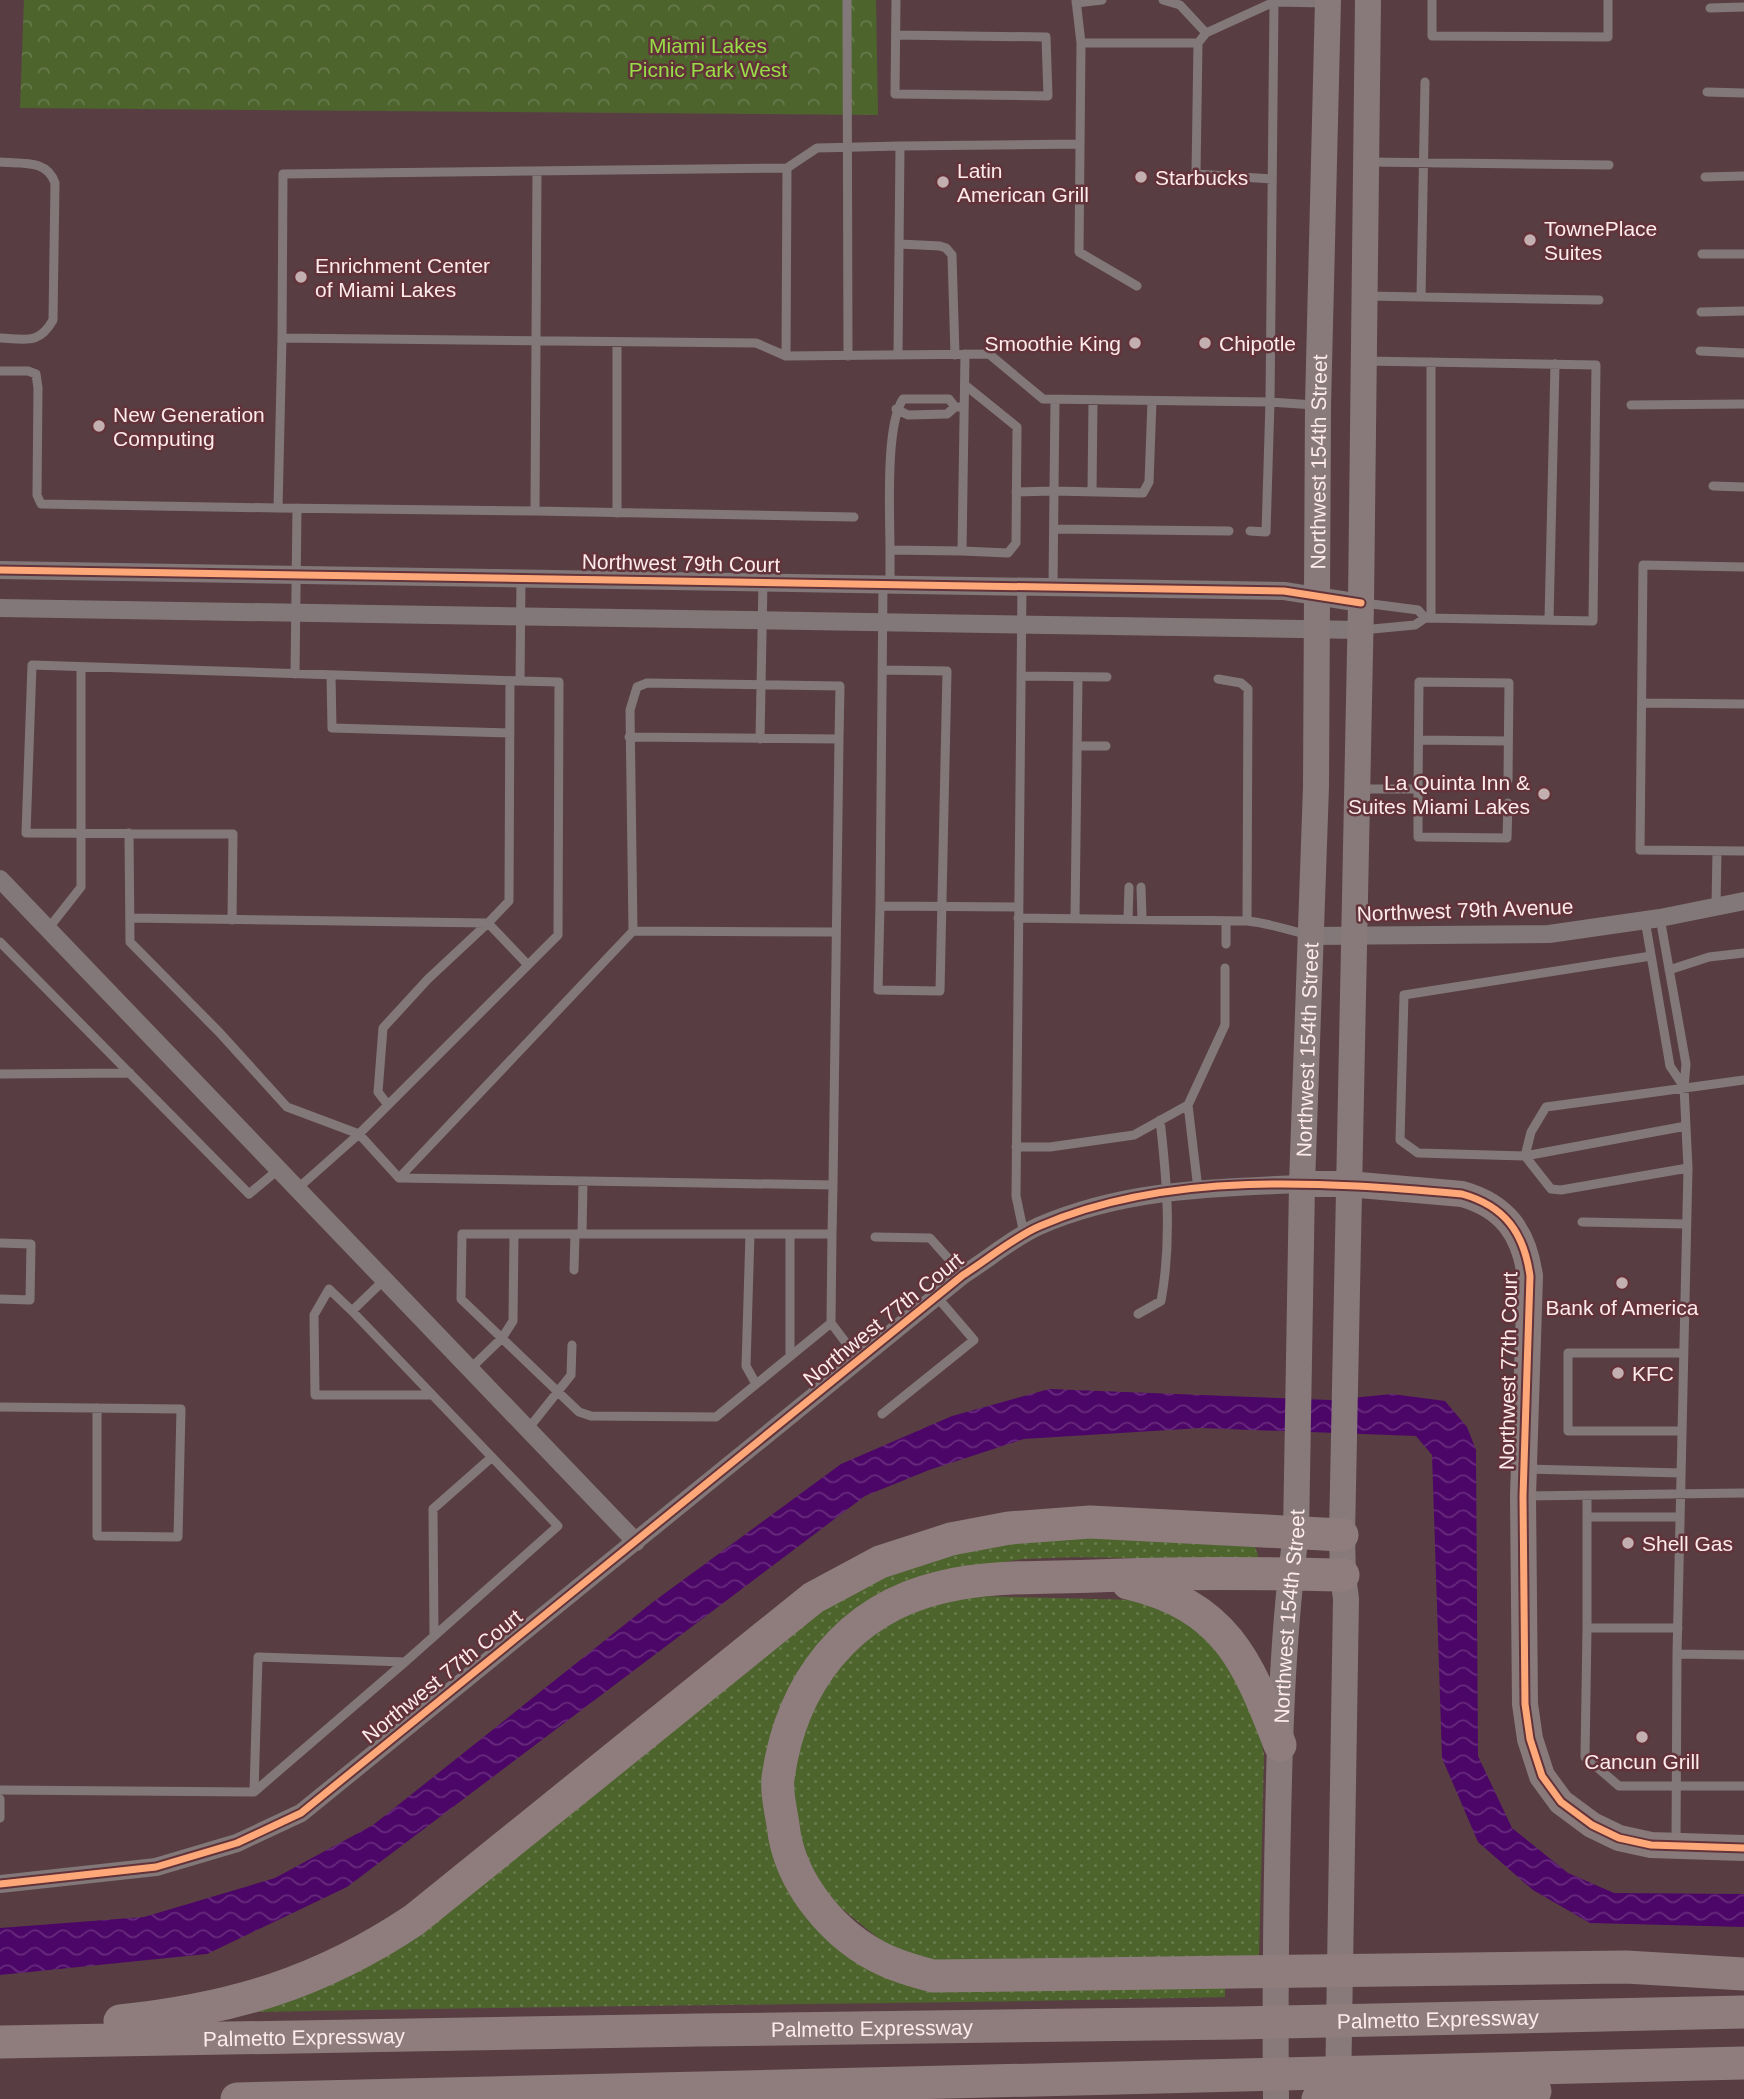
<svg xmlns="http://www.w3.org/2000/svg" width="1744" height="2099" viewBox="0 0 1744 2099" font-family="Helvetica,sans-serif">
<defs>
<pattern id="grass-dots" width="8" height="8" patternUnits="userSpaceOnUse" patternTransform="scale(1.75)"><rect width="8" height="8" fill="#4d642d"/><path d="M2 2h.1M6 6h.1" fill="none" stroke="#687a4c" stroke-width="1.8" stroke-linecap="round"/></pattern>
<pattern id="forest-crowns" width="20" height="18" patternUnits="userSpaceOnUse" patternTransform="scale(1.75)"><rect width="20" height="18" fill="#4d642d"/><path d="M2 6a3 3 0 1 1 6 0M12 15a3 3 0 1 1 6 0" fill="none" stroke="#687a4c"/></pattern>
<pattern id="water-waves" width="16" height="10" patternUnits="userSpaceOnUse" patternTransform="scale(1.75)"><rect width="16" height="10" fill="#4c0667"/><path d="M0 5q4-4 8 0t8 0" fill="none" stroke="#672a7d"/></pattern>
</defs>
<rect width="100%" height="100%" fill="#583e42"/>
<path fill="url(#grass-dots)" d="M1057,1536L1255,1547L1258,1555L1257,1559L1246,1560L1075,1557L1023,1559L990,1564L842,1628L771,1817L871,1963L1225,1986V1997C901,2005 578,2005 254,2012L290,1996L816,1613L843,1596L935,1555Z
M978,1596L1134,1600L1157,1604L1201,1629L1253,1695L1264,1755L1259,1957L930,1961L884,1943L840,1907L824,1889L809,1863L798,1830L792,1800L794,1764L810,1707L862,1638L922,1607Z"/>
<path fill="url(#forest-crowns)" d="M24,0H876L878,115L20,108Z"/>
<path fill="url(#water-waves)" d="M1049,1389L1330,1400L1392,1394L1445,1401L1467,1427L1476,1450L1478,1756L1512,1828L1568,1873L1614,1893L1744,1894V1927L1590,1923L1533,1890L1478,1842L1442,1758L1432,1455L1416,1436L1201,1428L1024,1439L929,1470L865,1496L347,1887L207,1954L0,1975V1928L144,1917L275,1878L373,1825L653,1602L841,1464L952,1416Z"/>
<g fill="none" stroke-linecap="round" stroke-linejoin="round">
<path stroke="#837879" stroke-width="9" d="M847,0L848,356
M1076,0L1081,43L1079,252L1137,286
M1163,0L1180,5L1206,33
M1274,0V2L1326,3
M1432,0V36L1608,37V0
M1076,3L1102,0
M1710,8L1744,7
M896,35L1046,37L1048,96L895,94L896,0
M1081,43H1198
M1425,82L1421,297L1599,300
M1707,92L1744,93
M900,146L1080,144
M0,162C22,164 47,159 55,183L53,320C39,345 26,339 0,338
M1368,162L1609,165
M787,168L817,148L900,146L898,355
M537,171L535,511L854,517
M1705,177L1744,176
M1272,179L1196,174L1198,43L1206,33L1274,2L1270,402L1314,405
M899,244L940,246L946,248L952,255L955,355
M1702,254H1744
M1367,296L1421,297
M1701,312L1744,311
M282,338L283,174L787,168L786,356
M1700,351L1744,353
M1431,362V618
M0,371H28L36,374L38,388L37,495L41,504L278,508L282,338L756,343L786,356L989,354L1043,399L1270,402L1266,532L1250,531
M965,385L1017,427L1016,543L1008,553L962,551L965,354
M1631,405L1744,404
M896,409L908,415L947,414L955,407
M1713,486L1744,487
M1016,492L1054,491L1055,400
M1092,492L1093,400
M278,508L535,511
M617,513V342
M1054,529L1229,531
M890,550C890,515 885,426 903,399H949L955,407H964
M1744,567L1643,565L1640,850L1744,851
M883,583L880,906L1018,907
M890,583V550L962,551
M1022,585L1016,1196L1024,1234
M1053,586L1054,491L1143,493L1149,482L1152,401
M1364,603L1418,610L1425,618
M1549,620L1555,364
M1362,630L1415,625L1425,618L1593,621L1596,365L1365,361
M295,674L297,508
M331,675L332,728L510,733
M1021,676L1107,677
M1218,679L1241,683L1248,689L1247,921
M1642,703L1744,704
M629,737L839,739
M760,739L763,581
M1419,740L1508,741
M1077,746H1106
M1358,789H1418V837L1507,838L1508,803
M1418,789L1419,682L1509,683L1508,780
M129,833L130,942L219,1032L287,1107L359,1134L399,1178L833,1185L839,739L840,686L647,683L637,687L630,710L633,931L836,932
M1141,887L1142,919
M880,906L878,990L940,991L947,671L883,670
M1716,906L1717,851
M130,918L488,923L509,901L510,681
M1018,918L1247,921C1269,923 1287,930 1309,935
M1075,918L1078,677
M1660,918L1686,1064L1684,1087L1688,1168L1677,1654
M1128,919L1129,887
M232,920L233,834L26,833L32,665L520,681
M1645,920L1670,1066L1684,1087
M48,929L81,887V667
M0,942L249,1194L279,1169
M1226,944V921
M1651,956L1404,995L1400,1140L1418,1153L1525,1156L1686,1126
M1669,970L1709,957L1744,953
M0,1074L130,1073
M388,1105L378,1092L383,1028L428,979L488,923L528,965
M1016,1147H1050L1134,1135L1188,1105
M1525,1156L1531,1132L1546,1107L1744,1080
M1525,1156L1551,1189L1561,1190L1688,1168
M399,1178L633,931
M583,1181L582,1234H832L833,1185
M297,1189L359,1134L558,935L559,682L520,681L521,578
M1198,1189L1188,1105L1225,1025V968
M1582,1222L1686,1224
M582,1234H462L461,1299L579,1412L591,1416L716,1417L831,1323L859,1360
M750,1234L746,1366L756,1384
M875,1237L930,1238L963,1275
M0,1243L31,1244L30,1300L0,1299
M574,1270L575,1234
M352,1311L329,1289L314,1315L315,1395H431
M1138,1314L1161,1301C1172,1241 1167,1181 1160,1120
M831,1323L832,1234
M790,1356V1234
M470,1369L502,1338L513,1321L514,1234
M0,1407L181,1409L178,1537L97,1536V1408
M882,1414L974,1340L937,1297
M528,1429L571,1375L572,1345
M1682,1431H1568V1353H1683
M1526,1469L1681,1473
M1525,1496L1744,1493
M1587,1496V1517
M1587,1628L1585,1757L1619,1786H1744
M1678,1628H1587V1517H1680
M434,1634L433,1509L492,1457
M0,1790L254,1792L405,1662L558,1526L352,1311L384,1280
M254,1792L258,1657L405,1662
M0,1799V1818
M1676,1845L1677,1654L1744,1655"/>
<path stroke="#837879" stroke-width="18" d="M0,570L1284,591L1361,603
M0,608L1360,630
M0,879L636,1542
M1311,936L1549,934L1660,918L1744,901
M0,1884L156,1867L237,1843L301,1813L963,1275C987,1260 1014,1237 1039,1226C1124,1189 1211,1188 1302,1184"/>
<g stroke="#887a7b" stroke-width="26">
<path d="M1302,1184H1348L1462,1194C1505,1206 1524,1233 1530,1276L1523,1496L1525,1704L1530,1739L1542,1776L1561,1802L1592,1825L1619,1838L1651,1845L1744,1848"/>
<path d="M1338,2091L1346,1599L1343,1575L1342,1535L1361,603L1368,0"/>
<path id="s1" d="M1276,2099C1275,2006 1276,1914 1278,1821C1280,1725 1283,1629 1296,1534L1302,1184L1316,787L1318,405L1328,0"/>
</g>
<g stroke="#8f7d7e" stroke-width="33">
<path d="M1343,1575C1260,1573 1178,1572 1095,1576C1045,1578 991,1575 942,1587C847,1609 791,1684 778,1778C776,1793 781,1810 783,1825C789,1883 835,1938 887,1961C902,1968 918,1972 933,1976L1626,1967L1744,1974"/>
<path d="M1128,1583C1225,1606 1247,1659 1280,1745"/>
<path d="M120,2021C232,2009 320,1983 414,1920L813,1598L880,1562L951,1539L1009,1528L1090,1522L1342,1535"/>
<path id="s2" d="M0,2042L698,2030L1237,2023L1744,2012"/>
<path d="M237,2099L1744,2063"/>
<path d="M1318,2099L1535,2091"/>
</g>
<g stroke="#63333a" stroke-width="11">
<path id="cycleway" d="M0,570L1284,591L1361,603
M0,1884L156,1867L237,1843L301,1813L963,1275C987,1260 1014,1237 1040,1226C1169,1170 1325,1182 1462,1194C1505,1206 1524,1233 1530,1276L1523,1496L1525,1704L1530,1739L1542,1776L1561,1802L1592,1825L1619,1838L1651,1845L1744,1848"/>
</g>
<use href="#cycleway" stroke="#fea87a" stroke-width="7"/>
</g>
<g fill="#c3aeb0" stroke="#63333a" stroke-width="2.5">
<circle cx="1141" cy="177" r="7"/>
<circle cx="943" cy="182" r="7"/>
<circle cx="1530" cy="240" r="7"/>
<circle cx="301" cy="277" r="7"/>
<circle cx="1135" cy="343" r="7"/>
<circle cx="1205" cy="343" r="7"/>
<circle cx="99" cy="426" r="7"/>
<circle cx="1544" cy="794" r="7"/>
<circle cx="1622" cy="1283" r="7"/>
<circle cx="1618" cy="1373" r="7"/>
<circle cx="1628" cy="1543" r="7"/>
<circle cx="1642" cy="1737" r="7"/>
</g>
<g text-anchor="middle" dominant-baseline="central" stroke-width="5" stroke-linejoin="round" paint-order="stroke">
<g font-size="21" fill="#97dc47" stroke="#63333a">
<text x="708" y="45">Miami Lakes<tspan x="708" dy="24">Picnic Park West</tspan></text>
</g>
<g font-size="21" fill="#fdeaeb" stroke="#63333a" text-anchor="start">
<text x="957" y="170">Latin<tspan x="957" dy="24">American Grill</tspan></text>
<text x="1155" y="177">Starbucks</text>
<text x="1544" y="228">TownePlace<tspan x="1544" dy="24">Suites</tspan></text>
<text x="315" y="265">Enrichment Center<tspan x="315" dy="24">of Miami Lakes</tspan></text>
<text x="1121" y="343" text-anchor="end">Smoothie King</text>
<text x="1219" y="343">Chipotle</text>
<text x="113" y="414">New Generation<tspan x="113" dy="24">Computing</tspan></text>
<text x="1530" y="782" text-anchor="end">La Quinta Inn &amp;<tspan x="1530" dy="24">Suites Miami Lakes</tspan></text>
<text x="1622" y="1307" text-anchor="middle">Bank of America</text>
<text x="1632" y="1373">KFC</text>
<text x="1642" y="1543">Shell Gas</text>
<text x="1642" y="1761" text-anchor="middle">Cancun Grill</text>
</g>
<g font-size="21" fill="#fdeaeb" stroke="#63333a">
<text stroke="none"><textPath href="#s1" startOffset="1638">Northwest 154th Street</textPath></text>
<text transform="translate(681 563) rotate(1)">Northwest 79th Court</text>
<text transform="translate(1465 910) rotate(-2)">Northwest 79th Avenue</text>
<text stroke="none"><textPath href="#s1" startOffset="1050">Northwest 154th Street</textPath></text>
<text transform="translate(883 1319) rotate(-39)">Northwest 77th Court</text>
<text transform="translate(1508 1371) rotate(-89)">Northwest 77th Court</text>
<text stroke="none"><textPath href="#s1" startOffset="483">Northwest 154th Street</textPath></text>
<text transform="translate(442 1676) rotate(-39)">Northwest 77th Court</text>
<text stroke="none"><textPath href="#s2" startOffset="1438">Palmetto Expressway</textPath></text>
<text stroke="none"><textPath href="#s2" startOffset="872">Palmetto Expressway</textPath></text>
<text stroke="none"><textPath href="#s2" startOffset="304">Palmetto Expressway</textPath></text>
</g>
</g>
</svg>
